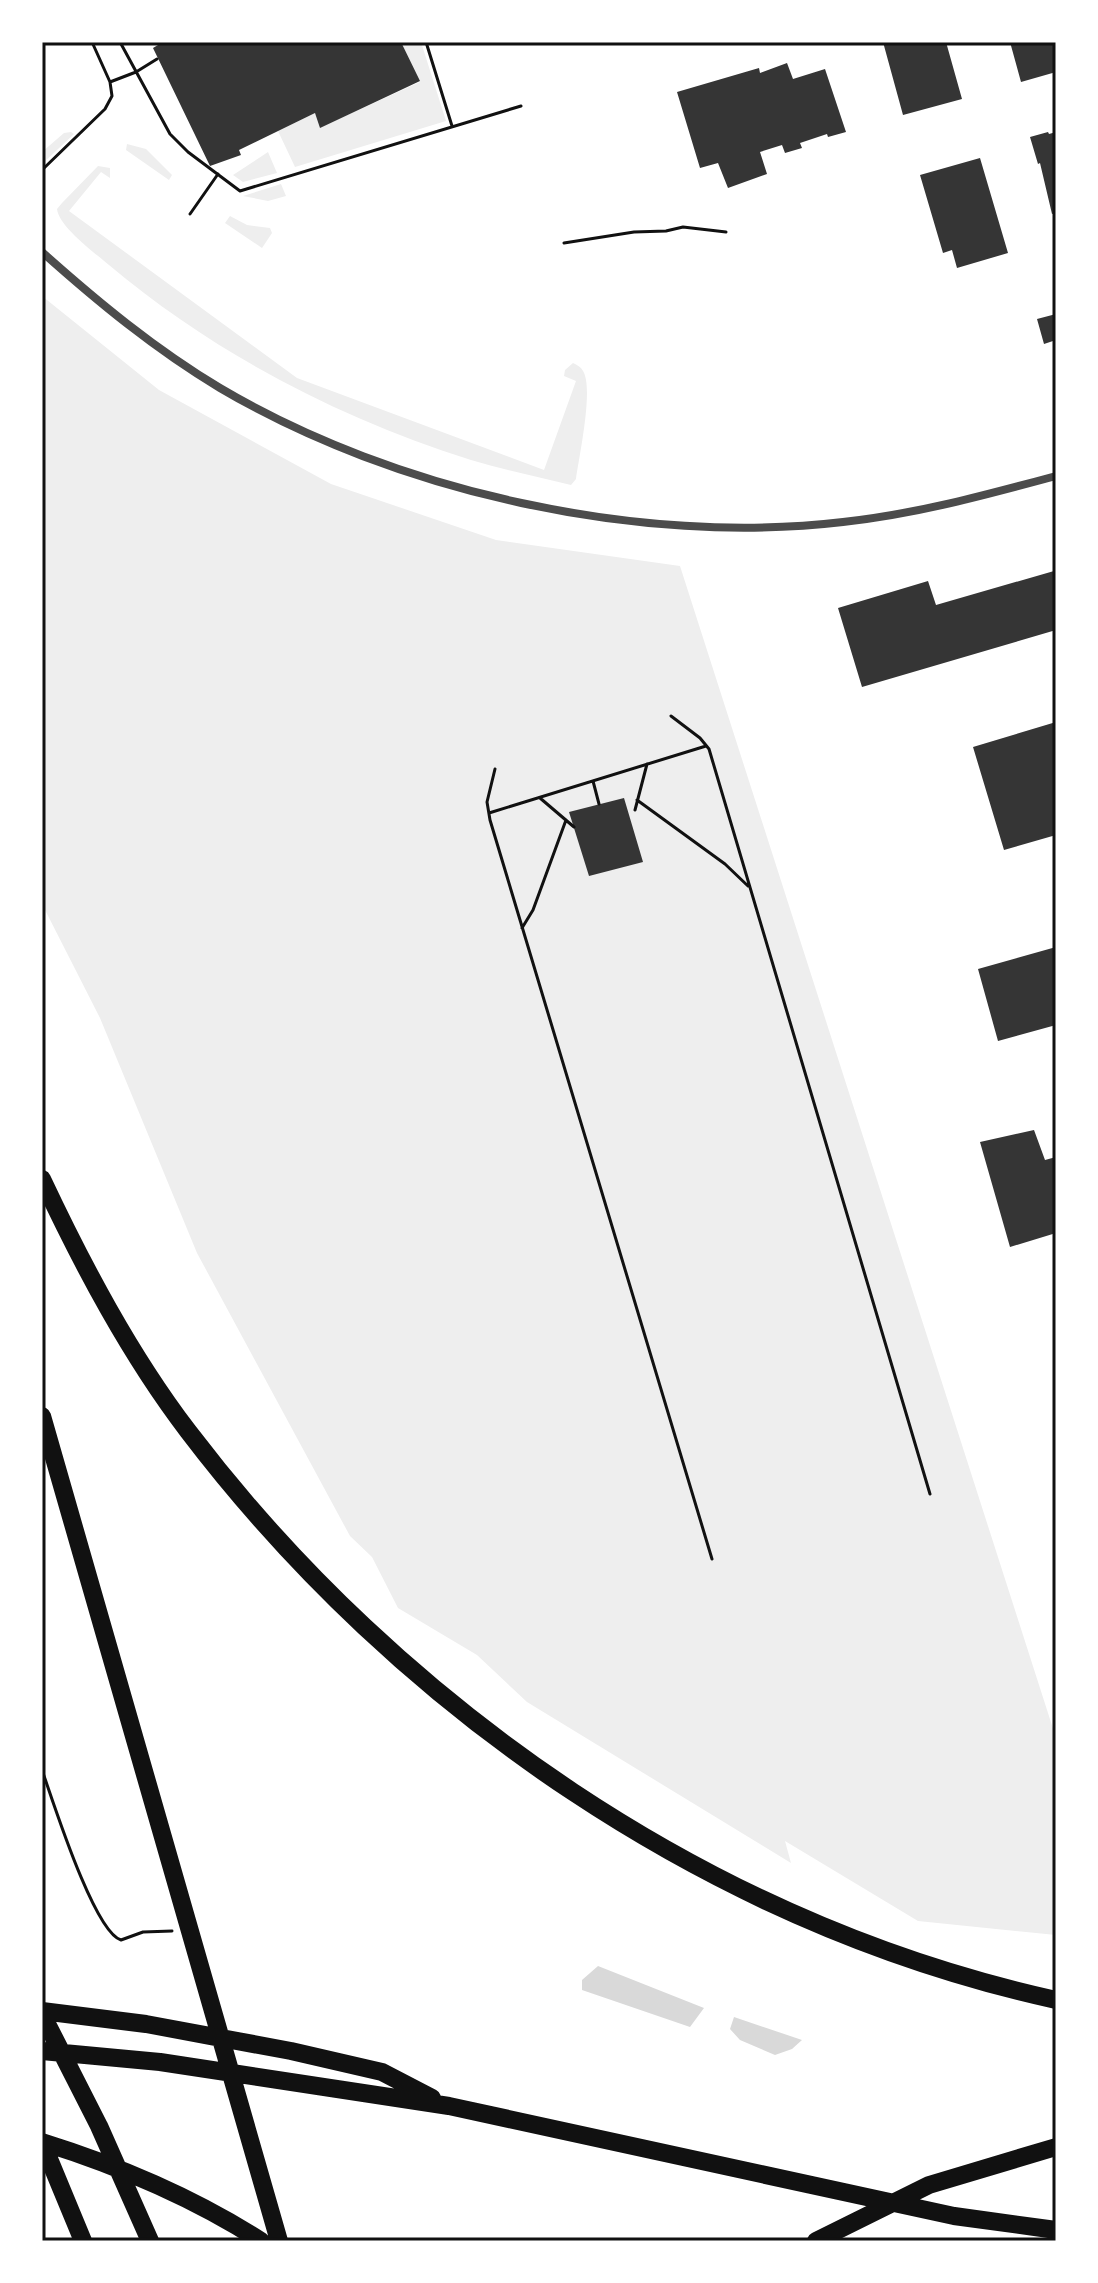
<svg xmlns="http://www.w3.org/2000/svg" width="1098" height="2283" viewBox="0 0 1098 2283" font-family="'Nunito Sans',sans-serif">
<rect width="100%" height="100%" fill="#fff"/>
<path fill="#eee" d="M401,42H421L446,121L295,167L278,131L315,113L321,127L420,82Z
M71,132L74,134L42,164V152L64,133Z
M127,144L146,149L172,175L169,180L126,150Z
M268,152L277,173L243,182L233,175Z
M98,166L110,168V178L101,172L69,211L297,378L544,470L576,381L564,376L565,370L573,363C577,365 581,367 583,371C594,388 579,457 576,479L571,485C538,477 504,470 471,460C339,418 215,354 109,265C95,253 59,227 57,209L62,203Z
M281,184L286,196L268,201L243,196Z
M230,216L247,225L270,228L272,233L262,248L225,223Z
M42,296L159,390L331,484L496,540L680,566L1056,1738V1935L918,1921L785,1841L791,1863L527,1702L477,1655L398,1608L372,1557L350,1536L197,1253L100,1018L42,904Z"/>
<path fill="#d9d9d9" d="M598,1966L704,2008L690,2027L582,1990V1980Z
M734,2017L802,2040L792,2049L775,2055L740,2040L730,2029Z"/>
<path fill="#353535" d="M163,42H401L420,81L320,128L315,113L239,150L241,155L210,166L153,48Z
M883,42H946L962,99L903,115Z
M1010,42H1056V72L1021,82Z
M787,63L793,79L825,69L846,132L828,137L827,134L800,143L802,148L785,153L782,145L760,152L767,174L728,188L718,163L700,168L677,92L759,68L760,73Z
M1048,132L1049,134L1056,132V213L1052,214L1040,163L1038,164L1030,137Z
M980,158L1008,253L957,268L952,250L943,253L920,175Z
M1056,314V340L1044,344L1037,319Z
M1054,571L1056,630L862,687L838,608L928,581L936,605Z
M1056,722V835L1004,850L973,747Z
M624,798L643,862L589,876L569,812Z
M1056,947V1025L998,1041L978,969Z
M1034,1130L1045,1160L1056,1157V1233L1010,1247L980,1142Z"/>
<g fill="none" stroke-linecap="round" stroke-linejoin="round">
<path stroke="#111" stroke-width="3" d="M92,42L110,82
M120,42L170,134L188,152L240,191L521,106
M426,42L452,126
M42,170L105,109L112,96L110,82L136,72L157,59
M190,214L218,174
M564,243L634,232L666,231L683,227L726,232
M671,716L700,738L709,749L930,1494
M495,769L487,802L490,820L712,1559
M593,781L599,804
M540,798L574,827
M637,800L725,864L748,886
M635,810L647,764
M489,813L706,746
M522,928L533,910L566,820
M42,1770C53,1801 94,1932 121,1940L143,1932L172,1931"/>
<path stroke="#4c4c4c" stroke-width="8" d="M42,252C98,302 155,349 220,388C396,492 640,546 843,522C916,514 986,495 1056,476"/>
<path stroke="#111" stroke-width="18" d="M42,1179C83,1266 130,1355 188,1431C400,1710 712,1924 1056,2000
M42,1416L279,2241
M42,2011L146,2024L291,2051L382,2072L432,2098
M42,2014L99,2126L150,2241
M42,2051L160,2062L449,2106L954,2216L1056,2230
M42,2142C119,2166 194,2198 261,2241
M42,2142L83,2241
M816,2241L929,2185L1056,2147"/>
</g>
<rect width="1098" height="2283" fill="none" stroke="#ffffff" stroke-width="88"/>
<rect x="44" y="44" width="1010" height="2195" fill="none" stroke="#111" stroke-width="3"/>
</svg>
